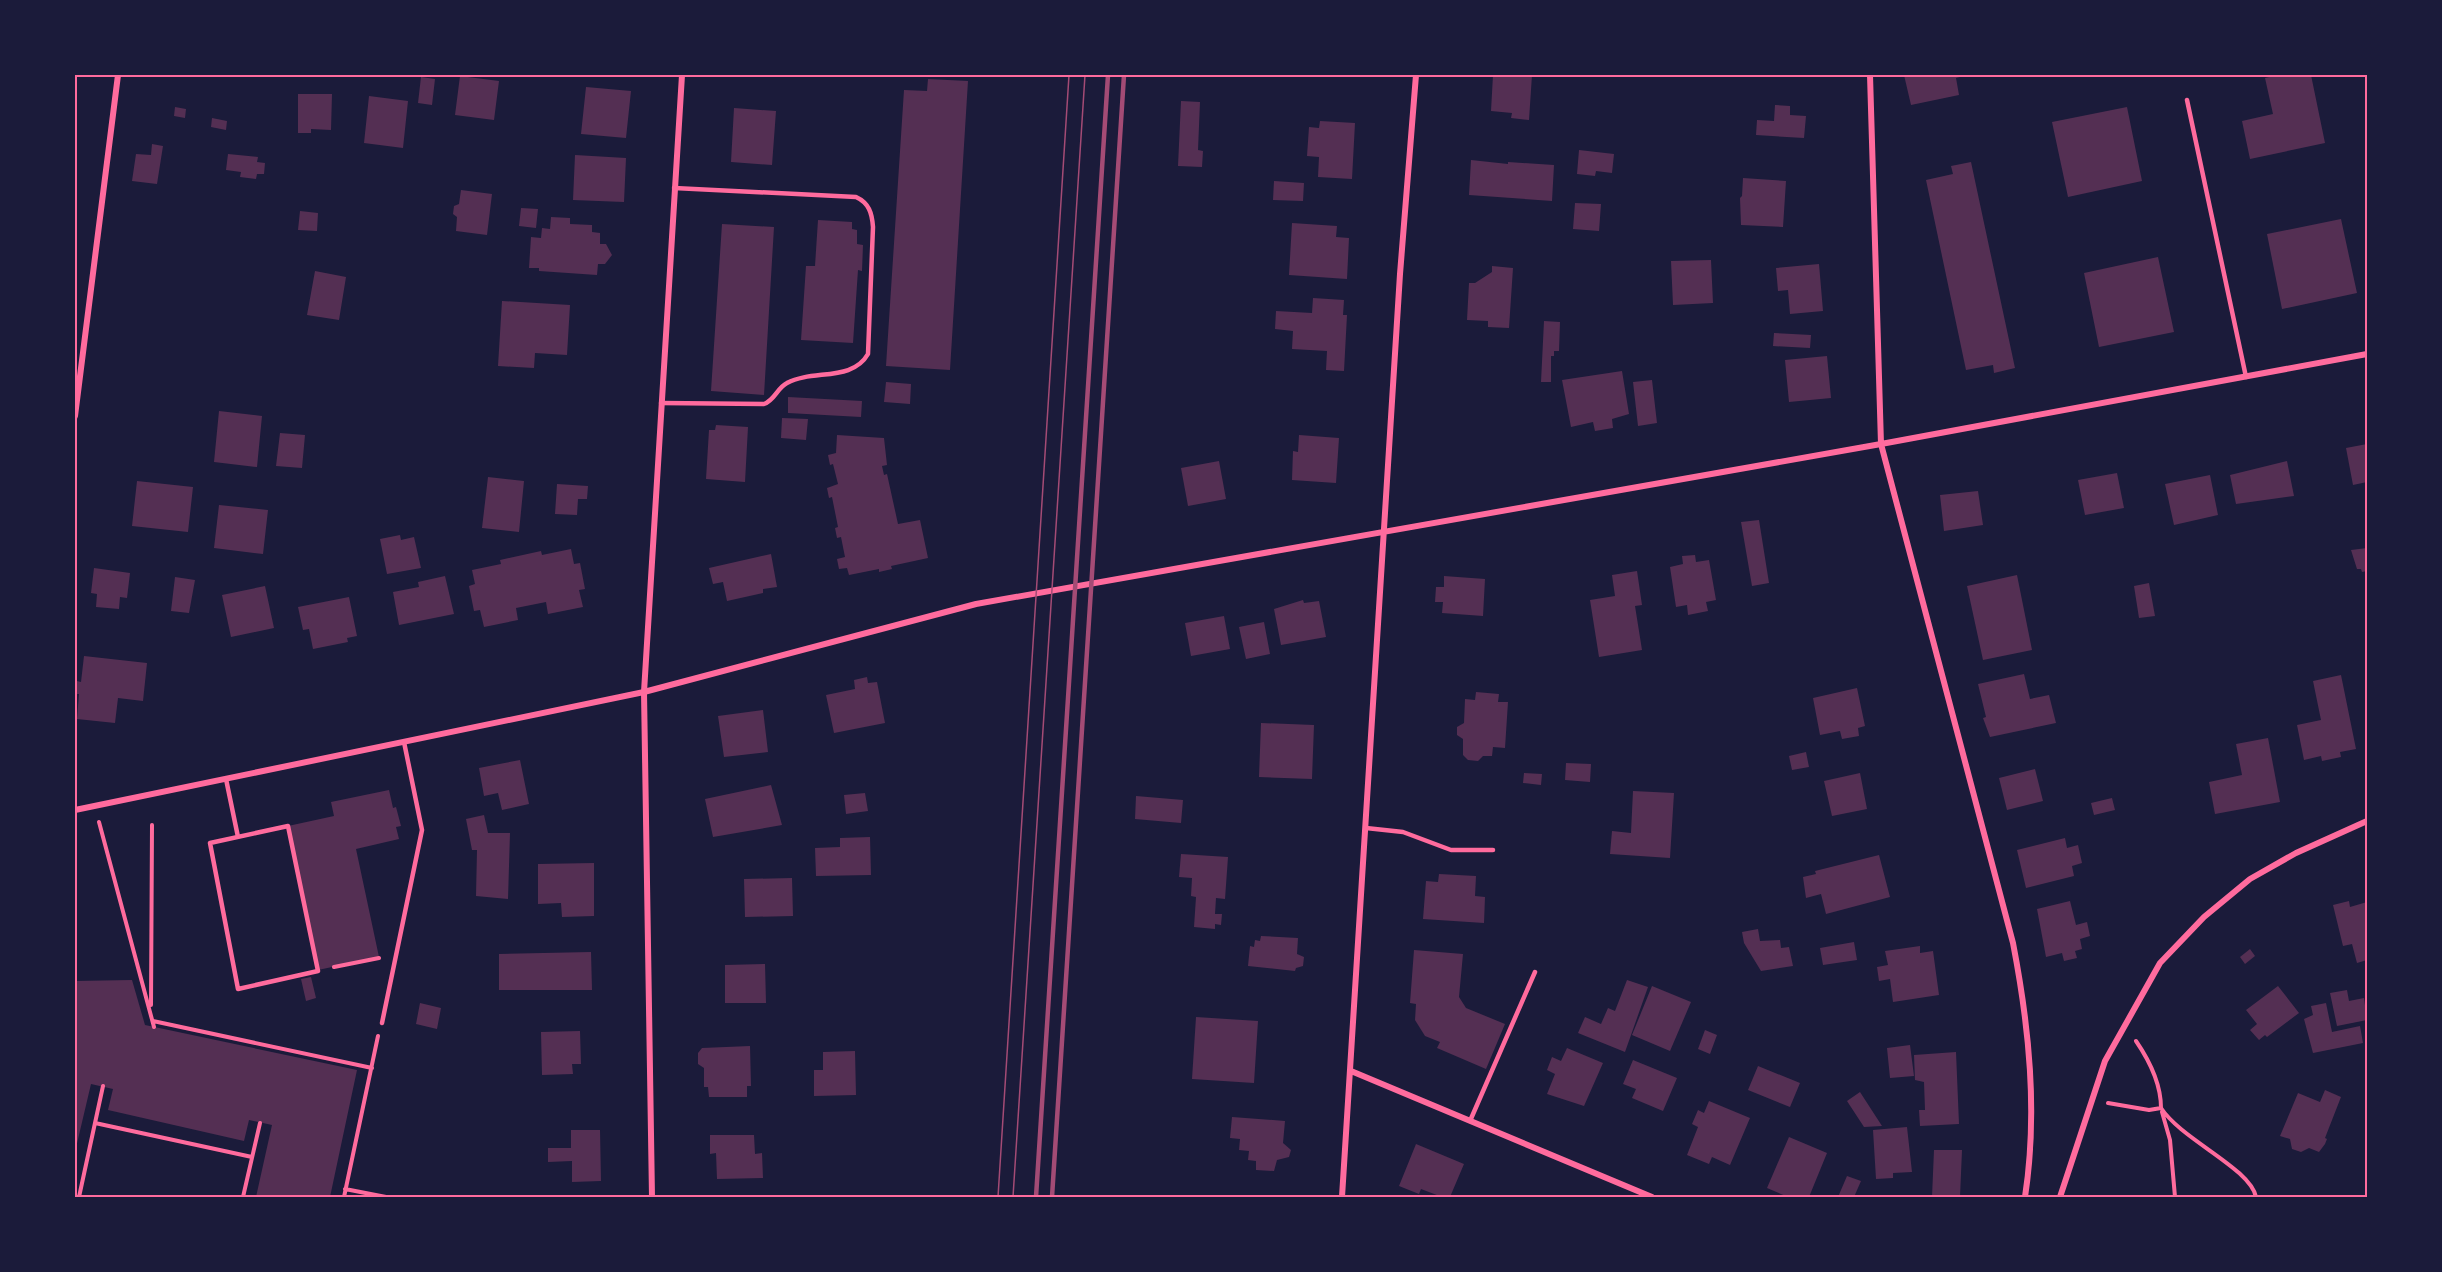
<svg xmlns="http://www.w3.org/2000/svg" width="2442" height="1272" viewBox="0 0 2442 1272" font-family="'PT Sans Narrow',sans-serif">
<rect width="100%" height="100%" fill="#1b1b3a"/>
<path fill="#542f53" d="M1493,75H1532L1529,120L1511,118L1512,113L1491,111Z
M1904,75H1964V76L1956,78L1959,95L1911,105Z
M2278,75H2311L2325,143L2250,159L2242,121L2273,114L2265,78Z
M460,76L499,81L494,120L455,115Z
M421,77L435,79L432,105L418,103Z
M928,79L968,81L950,370L886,366L904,90L927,91Z
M586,87L631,91L626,138L581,134Z
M298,94H332L331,130L311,129V133H298Z
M369,96L408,101L403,148L364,143Z
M1181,101L1200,102L1198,150L1203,151L1202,167L1178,166Z
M1775,105L1790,106V115L1806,116L1804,138L1756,135L1757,120L1774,121Z
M175,107L186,109L185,118L174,116Z
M2127,107L2142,181L2068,197L2052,122Z
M734,108L776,111L772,165L731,162Z
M212,118L227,121L226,130L211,127Z
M1320,121L1355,123L1352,179L1318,177L1319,157L1307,156L1309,127L1319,128Z
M152,144L163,146L157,184L132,181L136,154L151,155Z
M1579,150L1614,154L1612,173L1596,171L1595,176L1577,174Z
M228,154L258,157L257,162L265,163L264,174H257L256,179L240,177L241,172L226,170Z
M575,155L626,158L624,202L573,200Z
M1471,160L1508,164V162L1554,165L1552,201L1469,195Z
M1971,162L2015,368L1994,373L1993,365L1966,370L1926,180L1953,174L1951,166Z
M1743,178L1786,181L1783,227L1741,225L1740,198L1742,196Z
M1274,181L1304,183L1303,201L1273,200Z
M461,190L492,194L487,235L456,231L457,217L453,214L454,206L459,204Z
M1575,203L1601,204L1599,231L1573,229Z
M521,208L538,209L536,228L519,226Z
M300,211L318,213L317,231L298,230Z
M551,217L570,218V224L592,225V232L600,233V244H606L612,255L605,264H598L597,275L539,271V268H529L531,237L541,238L542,228L550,229Z
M2341,219L2357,293L2282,309L2267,234Z
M818,220L852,222V229L857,230V244L863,245L862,271L858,270L853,343L801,340L806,266H815Z
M1292,223L1337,226L1336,237L1349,238L1347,279L1289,275Z
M722,224L774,227L764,395L711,391Z
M2158,257L2174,332L2099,347L2084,273Z
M1711,260L1713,303L1673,305L1671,261Z
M1819,264L1823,311L1790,314L1788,290L1778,291L1776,268Z
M1492,266L1513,268L1509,328L1488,327V321L1467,320L1469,283H1475L1492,272Z
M315,271L346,277L339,320L307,315Z
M1313,298L1344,300L1343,315H1347L1344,371L1326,370L1327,351L1292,349L1293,331L1275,329L1276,311L1312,313Z
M502,301L570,305L567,355L535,353L534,368L498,366Z
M1544,321L1560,322L1559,351H1554V356H1551V382H1541Z
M1774,333L1811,335L1810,348L1773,346Z
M1827,356L1831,398L1789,402L1785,360Z
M1622,371L1629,414L1612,419L1613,428L1595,431L1593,422L1571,427L1562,380Z
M1652,380L1657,423L1638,426L1633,382Z
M886,382L911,384L910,404L884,402Z
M788,397L862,401L861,417L788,413Z
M219,411L262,416L257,467L214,462Z
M782,418L808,419L806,440L781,438Z
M716,425L748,427L745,482L706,479L709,430H715Z
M280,433L305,435L302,468L276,466Z
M837,435L884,438L887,465L882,466L884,475L887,474L898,524L920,520L928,558L891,566L892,569L879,572V569L849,575L847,568L839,569L837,559L845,557L841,537L837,538L835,528L838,527L832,497L829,498L827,488L838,484L833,464L830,465L828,455L836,453Z
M1299,435L1339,438L1336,483L1292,480L1293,451L1298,452Z
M2367,444V482L2353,485L2346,448Z
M1219,461L1226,499L1188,506L1181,468Z
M2287,461L2294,496L2236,504L2230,475Z
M2117,473L2124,508L2085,515L2078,480Z
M2210,475L2218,515L2174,525L2165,484Z
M488,477L524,481L519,532L482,528Z
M137,481L193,487L188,532L132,526Z
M557,484L588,486L587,499H578L577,515L555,514Z
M1978,491L1983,525L1944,531L1940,495Z
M219,505L268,510L263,554L214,548Z
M1759,520L1769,583L1752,586L1741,522Z
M400,535L401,540L414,537L421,568L387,574L380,539Z
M2367,548V571L2362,572L2361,569H2357L2351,550Z
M571,549L574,564L580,563L585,589L579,590L583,607L548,614L546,602L516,608L518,620L484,627L480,610L474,611L469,586L475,584L472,570L501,564L500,560L541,551L542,555Z
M771,554L777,587L763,589V593L727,601L723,582L713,584L709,568Z
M1695,555L1696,562L1709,560L1716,600L1706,602L1708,611L1688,615L1687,605L1676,607L1670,567L1683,564L1682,556Z
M94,568L130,573L127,598L120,597L119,609L96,607L97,594L91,593Z
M1637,571L1642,605L1635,606L1642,650L1599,657L1590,600L1615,596L1612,575Z
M2017,575L2032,650L1983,660L1967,586Z
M445,576L454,614L399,625L393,592L419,587L418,582Z
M1444,576L1485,579L1483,616L1442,613L1443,602H1435L1436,587H1444Z
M175,577L195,580L189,613L171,611Z
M2149,583L2155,616L2139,618L2134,586Z
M265,586L274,628L231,637L222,595Z
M349,597L357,636L347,638L348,642L313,649L309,629L303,630L298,607Z
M1303,600L1304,603L1319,601L1326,637L1281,645L1274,609Z
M1224,616L1230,649L1191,656L1185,623Z
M1264,622L1270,654L1246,659L1239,627Z
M84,656L147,663L143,701L118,698L115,723L77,719L79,694H76L77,681L81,682Z
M2024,674L2030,699L2049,695L2056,723L1990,737L1983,718L1986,717L1978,684Z
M2341,675L2356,749L2340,752L2341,757L2322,761L2321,756L2304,760L2297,725L2321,720L2313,681Z
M867,677L868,683L877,682L885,723L834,733L826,695L855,689L854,680Z
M1857,688L1865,726L1858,728L1859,736L1842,739L1840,731L1820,735L1813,698Z
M1476,692L1499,694L1498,702H1508L1505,748L1493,747L1492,756H1483L1478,761L1468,760L1463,755V739L1457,735V727L1464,723L1465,699L1475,700Z
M763,710L768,752L724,757L718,716Z
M1261,723L1314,725L1312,779L1259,777Z
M2268,738L2280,802L2215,814L2209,782L2242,775L2236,744Z
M1806,752L1809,767L1792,770L1789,756Z
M520,760L529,804L502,810L498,793L484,796L479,768Z
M1566,763L1591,764L1590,782L1565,780Z
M2035,769L2043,801L2007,810L1999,778Z
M1524,773L1542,774L1541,785L1523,783Z
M1860,773L1867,809L1832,816L1824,781Z
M771,785L782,825L713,837L705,799Z
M389,790L393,808L396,807L401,826L396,827L399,839L356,849L379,957L318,970L288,826L334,816L331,802Z
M1633,791L1674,793L1670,858L1610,854L1612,831L1631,833Z
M865,793L868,811L846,814L844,795Z
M1136,796L1183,800L1181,823L1135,819Z
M2112,798L2115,810L2094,815L2091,803Z
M484,815L488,833H510L508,899L476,896L477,850H472L466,819Z
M870,837L871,875L816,876L815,848L840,847V838Z
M2065,838L2067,848L2078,845L2082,863L2072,866L2074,876L2026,888L2017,850Z
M1181,854L1228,857L1225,899L1216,898L1215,914H1222L1221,925L1215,924V929L1194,927L1196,897L1191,896L1192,878L1179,877Z
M1879,855L1890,897L1826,914L1821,894L1806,898L1803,877L1816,874L1815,871Z
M594,863V916L562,917L561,903L538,904V864Z
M1439,874L1476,876L1475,896L1485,897L1484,923L1423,919L1426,881L1438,882Z
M792,878L793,916L745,917L744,879Z
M2070,901L2076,925L2087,922L2090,936L2080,939L2082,949L2075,951L2077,958L2064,961L2062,953L2046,957L2037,909Z
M2349,901L2350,907L2367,902V960L2357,963L2352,944L2343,946L2333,905Z
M1758,929L1760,941L1780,940L1781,948L1789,947L1793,966L1761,971L1744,943L1742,932Z
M1261,936L1298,938L1297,954L1304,957L1303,966L1296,968L1295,971L1248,966L1250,946L1254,947L1255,940L1260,941Z
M1854,942L1857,960L1823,965L1820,948Z
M1920,946V953L1933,951L1939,995L1893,1002L1890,979L1879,981L1877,967L1888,965L1885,951Z
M2250,949L2255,956L2245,964L2240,957Z
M1414,950L1463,954L1459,997L1466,1008L1505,1024L1486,1069L1437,1048L1440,1042L1425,1036L1415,1020L1416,1004L1410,1003Z
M591,952L592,990H499V954Z
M765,964L766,1003H725V965Z
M311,977L316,998L306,1001L301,979Z
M132,980L145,1025L357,1070L330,1197H256L272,1125L249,1120L244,1141L108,1110L113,1089L91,1084L75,1152V981Z
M1627,980L1648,987L1625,1052L1578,1033L1585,1017L1601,1024L1608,1008L1615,1011Z
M1652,986L1691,1002L1670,1051L1632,1035Z
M2278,986L2299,1013L2267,1037L2265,1035L2259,1040L2250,1030L2257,1024L2246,1010Z
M2347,990L2349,1001L2364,998L2367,1020L2337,1026L2330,993Z
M420,1003L441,1008L437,1029L416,1024Z
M2326,1003L2332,1032L2360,1026L2363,1043L2313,1053L2304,1019L2313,1015L2311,1006Z
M1196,1017L1258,1021L1254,1083L1192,1079Z
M1705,1030L1717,1035L1710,1054L1698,1049Z
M580,1031L581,1064H572L573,1074L542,1075L541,1032Z
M1910,1045L1914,1076L1890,1078L1887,1048Z
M750,1046L751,1086H747V1097H709L708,1087H704V1068L698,1064V1053L702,1048Z
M1567,1048L1603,1063L1584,1106L1547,1094L1555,1074L1547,1070L1552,1057L1561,1061Z
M855,1051L856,1095L814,1096V1070H823V1052Z
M1956,1052L1959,1124L1920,1126L1919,1110H1925L1924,1082L1915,1080L1914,1055Z
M1633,1060L1677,1078L1663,1111L1632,1098L1636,1089L1623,1084Z
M1758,1066L1800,1083L1790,1107L1748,1090Z
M2325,1090L2341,1097L2325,1138L2327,1139L2325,1144L2319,1152L2309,1148L2301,1152L2292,1149L2290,1139L2280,1136L2298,1093L2320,1102Z
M1860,1092L1882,1126L1864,1127L1847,1101Z
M1709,1101L1750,1118L1730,1165L1712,1157L1709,1164L1687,1155L1698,1127L1692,1124L1698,1110L1704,1113Z
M1232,1117L1285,1121L1283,1143L1291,1150L1289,1157L1277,1160L1274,1171L1256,1170V1161L1248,1160L1249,1151L1239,1150L1240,1139L1230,1138Z
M1907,1127L1912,1172L1893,1173V1178L1876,1179L1873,1130Z
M571,1130H600L601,1181L572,1182V1161L548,1162V1148H571Z
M710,1135H754L755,1154L762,1153L763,1178L717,1179L716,1153L710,1154Z
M1789,1137L1827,1153L1809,1197H1788L1767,1188Z
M1416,1144L1464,1164L1450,1197H1442L1421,1189L1419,1194L1399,1186Z
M1934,1150H1962L1960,1197H1932Z
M1847,1176L1861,1181L1854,1197H1838Z"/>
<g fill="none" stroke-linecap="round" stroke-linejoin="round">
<path stroke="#ff6b9d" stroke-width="4" d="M99,822L154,1027
M334,967L379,958
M151,1005L152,825
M153,1021L372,1068
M2108,1103L2149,1110L2161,1108C2161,1084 2149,1060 2136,1041
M2161,1108C2182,1140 2250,1168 2256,1197
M2162,1112L2170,1140L2175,1197
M95,1123L252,1157
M345,1189L386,1197
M79,1197L103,1086
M243,1197L260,1123
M344,1197L378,1036"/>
<path stroke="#ff6b9d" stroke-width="4.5" d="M2187,100L2246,377
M661,403L764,404C775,400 777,388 787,383C813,369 852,382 868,354L873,227C872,213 869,203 856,197L674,188
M226,779L238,837
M288,826L318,971L238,989L210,843Z
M1366,828L1403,832L1451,850H1493
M382,1023L422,830L404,742
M1470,1121L1535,972"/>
<path stroke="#ff6b9d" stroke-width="6" d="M1870,75L1881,444L2013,943C2029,1026 2038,1112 2025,1197
M75,416L118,75
M75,810L644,692L976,604L1881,444L2367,354
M1351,1071L1652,1197
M652,1197L644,692L682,75
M1342,1197L1400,274L1416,75
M2060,1197L2105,1061L2160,963L2204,917L2250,879L2296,853L2367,821"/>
<path stroke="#a44b75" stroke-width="1.5" d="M998,1197L1069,75
M1013,1197L1085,75"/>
<path stroke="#a44b75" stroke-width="4.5" d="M1036,1197L1108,75
M1052,1197L1124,75"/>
</g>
<rect width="2442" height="1272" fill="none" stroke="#1b1b3a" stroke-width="153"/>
<rect x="76" y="76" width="2290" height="1120" fill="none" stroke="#ff6b9d" stroke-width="2"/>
</svg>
